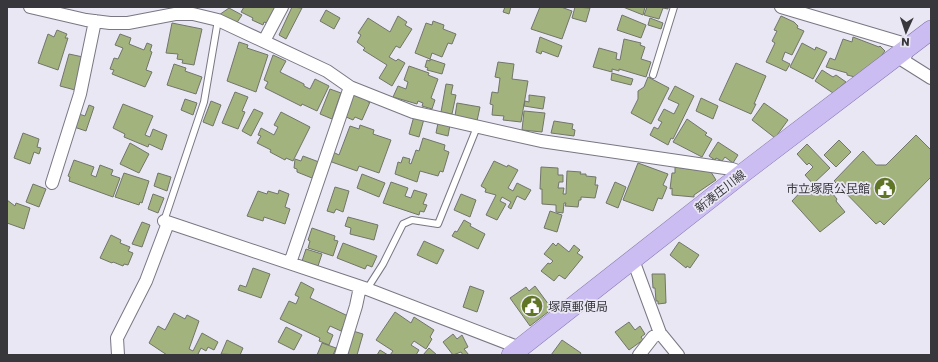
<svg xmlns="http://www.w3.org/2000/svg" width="938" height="362" viewBox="0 0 938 362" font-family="Poppins,'Noto Sans JP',sans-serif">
<rect width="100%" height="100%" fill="#eae7f4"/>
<path fill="#a2b37e" stroke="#71756a" d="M244,7H277L269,24L264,22L263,25L252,20L253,18L241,12Z
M292,7L302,8L286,39L279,35Z
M505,7H511L509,14L503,12Z
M540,7H561L572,11L562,39L531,29Z
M575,7L590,8L586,22L572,18Z
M623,7H645L643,15Z
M647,7H668V9L663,8L659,19L644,15Z
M229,8L242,15L236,24L219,15Z
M326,10L340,18L334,29L320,21Z
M622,15L646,25L641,38L617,30Z
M398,16L407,22L405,25L412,29L400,48L396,46L389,57L396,61L398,59L405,63L392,86L379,78L387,65L363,50L365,48L357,42L361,35L358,33L368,18L390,32Z
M781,16L794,22L798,26L797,28L804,31L792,55L785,52L782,60L790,64L786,71L766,62L775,43L772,41L777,31L774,30Z
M650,18L663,23L661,29L648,25Z
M433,21L444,25L443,29L456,34L452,44L448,43L442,57L432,53L430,59L415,53L426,23L432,25Z
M172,23L202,29L194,65L182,63L183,60L177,59L178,54L166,53Z
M57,30L67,34L65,38H68L58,70L38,63L48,34L54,37Z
M120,34L131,38L129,44L144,50L147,43L152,45L150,51L152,52L146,70L152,72L145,87L112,74L114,70L110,69L114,58L118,59L123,48L115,45Z
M540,37L562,46L558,57L542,51L541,54L536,52Z
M853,37L879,47L880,46L885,51L876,63L855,77L847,75V73L826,67L830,58L835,60L843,39L852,42Z
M624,39L641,43L640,45L645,47L641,59L651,62L646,77L619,69V71L612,69V72L593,67L599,48L617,53L616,59L620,60Z
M239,42L248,45L247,48L268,55L256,92L227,81Z
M802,43L815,50L816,47L827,52L813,79L790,67Z
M69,54L83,57L75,90L60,86Z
M273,55L286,61L280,72L304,84V86L310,89L315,79L329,86L317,111L302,104L301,106L265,88L268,82L264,80Z
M430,59L445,64L442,74L427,70L428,68L425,67L427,60L430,61Z
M498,62L514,64L512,79L528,81L521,122L503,120L504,116L492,115L493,105L490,104L492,92L498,93L500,78L495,77Z
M736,63L766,76L754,104H756L751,114L719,100Z
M174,64L186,68L185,71L202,77L196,94L167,85Z
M409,66L429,73L428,75L438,79L431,98L435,100L432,109L422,106L423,103L418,101L417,104L393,97L398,86L406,89L408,82L404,80Z
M822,70L833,77L836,75L846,82L833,93L815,81Z
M612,73L633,79L631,85L611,80Z
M648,77L669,88L651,124L631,113L638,99V91L644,87Z
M446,84L453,85L451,94L456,95L452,114L441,112Z
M675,86L694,96L673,139L671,138L668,145L650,135L654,127L658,129L662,122L658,120L664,109L674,114L679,104L668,99Z
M330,89L341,93L332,119L320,114Z
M235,92L248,97L242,111L245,112L238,129L222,123Z
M354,94L369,98L368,102H370L362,120L355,117L353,120L344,116Z
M529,95L545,97L543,109L524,106L525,101L529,102Z
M701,98L718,106L713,119L696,111Z
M185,99L197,103L193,115L181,110Z
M211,101L221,105L213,126L203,122Z
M457,103L480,107L477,121L455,116Z
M764,103L788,120L775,138L752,120Z
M123,104L153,116L145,135L150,137L153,129L167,135L162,150L149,144L148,147L124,137L125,134L113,128Z
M89,105L94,107L86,131L74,127L79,114L85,116Z
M254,109L263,113L251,136L242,131Z
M524,111L545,113L542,132L522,130Z
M281,112L310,127L293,161L286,158L285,160L270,152L271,150L257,143L261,136L258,135L261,128L274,135L278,127L274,125Z
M414,116L424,119L419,137L409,134Z
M687,119L707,133L705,135L712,139L702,157L673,142Z
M554,121L573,124L572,129L575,130L574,136L551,133Z
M438,123L450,125L448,136L436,133Z
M360,125L374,130L373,134L391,140L379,173L359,166L357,171L329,161L333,152L339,155L350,126L359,129Z
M23,133L39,139L37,147L41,148L39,154L34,152L30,164L14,158Z
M916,135L931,150V177L884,225L880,221L876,224L834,181L863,151L876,165H886Z
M423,138L445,145L444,150L449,152L443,172L440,171L438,176L420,171L417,182L395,174L398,162L401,163L403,157L410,159L409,163L411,164L416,150L419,151Z
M839,140L851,152L836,167L824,155Z
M718,142L738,155L733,163L725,157L722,161L716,158L715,160L709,156Z
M130,143L149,154L139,173L120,164Z
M807,144L830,168L813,184L805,175L813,167L809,163L807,165L797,154Z
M303,156L319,162L312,178L297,172V169L294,168L295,159L301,161Z
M74,160L94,167L91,175L96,177L100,165L113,170L111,175L120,178L113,197L69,181L70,177L68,176Z
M494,161L507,167L508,165L518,170L508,188L513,191L517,183L531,190L525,200L517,196L511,209L508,207L511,202L502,197L500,201L506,204L497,220L486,215L496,195L485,192L486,189L481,186Z
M638,163L668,174L663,185L667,187L662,199L658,198L653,211L623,200Z
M541,167L558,168V175H563V182H559L558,188H564L563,194H566L567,171L581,172L580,174H586V176L596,177L595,185H598L595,198L581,197V200H579L578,207L565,206L566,203H564L563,213L556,212V205L542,204V189H540Z
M675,167L711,172L716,180L694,195V197L672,195V188L670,189L672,173H675Z
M124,173L149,181L142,203L140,202L139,205L115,197Z
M158,173L171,177L167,191L154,186Z
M362,174L385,183L379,197L357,188Z
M391,182L408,188L405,196L411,198L414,190L427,194L423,204L427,205L424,212L420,211L419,215L383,203Z
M615,182L626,187L618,208L606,203Z
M33,184L46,189L39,207L26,202Z
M808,184L814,191L819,186L828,196L832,193L837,199L836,201L845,212L820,232L792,201Z
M335,187L349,191L343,212L336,209L334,213L327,211Z
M279,190L289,194L285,207L290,209L285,224L264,217L263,221L247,216L258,191L267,194L268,191L278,194Z
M153,194L164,198L158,213L148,209Z
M461,194L476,200L470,217L454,210Z
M7,200L15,206L16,203L30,208L24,229L7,223Z
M550,211L562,215L557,232L544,228Z
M348,217L378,225L374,240L350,234L351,228L345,226Z
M464,220L471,224L470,226L485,234L478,249L452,236L455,231L457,232Z
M142,222L150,225L142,247L132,244Z
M312,228L335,236L334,240L338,241L333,256L308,248L310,241L308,240Z
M111,235L121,240L120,243L130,247L128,251L133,253L128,265L124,264L123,266L113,262L112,263L100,258Z
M424,241L444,250L437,264L417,255Z
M679,242L699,255L690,268L687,266L686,268L670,255Z
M343,243L377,256L372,267L367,265L365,269L337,258Z
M553,243L556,246L558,243L569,252L574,245L580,250L577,253L583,257L565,279L559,275L554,281L541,271L548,263L550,264L553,261L544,254Z
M306,249L322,254L318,266L302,261Z
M253,268L270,274L261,298L238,290L240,285L246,287Z
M652,274H665L666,303L658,304V301H656L655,288H653Z
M301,282L314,289L310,298L348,316L341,331L330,326L327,332L333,335L329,345L319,341L320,338L280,319L289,301L296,304L299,297L295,295Z
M470,286L484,291L477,312L463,307Z
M535,286L552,309L530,326L510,298L526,287L529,291Z
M395,312L411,323L414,317L434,330L430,337L432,339L426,349L414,341L411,345L419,350L416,355H390L393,351L376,340Z
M174,313L185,319L187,315L199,321L189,349L193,351L202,333L218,342L214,350L208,347L206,351L201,348L198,354L200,355H167L149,343L158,326L165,330Z
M629,322L635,330L640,326L645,334L641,337L643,340L629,350L615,332Z
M286,327L302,335L294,350L278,342Z
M353,331L363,334L357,355H345Z
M453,334L457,339L462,335L468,347L464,349L469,355H463L461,352L453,355L443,342Z
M227,340L243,348L240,355L221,354Z
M562,340L581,353L580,355H551Z
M322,343L336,348L333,355H317Z
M429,348L437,355H423Z
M380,350L388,355H377Z"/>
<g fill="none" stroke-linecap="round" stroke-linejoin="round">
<g stroke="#797783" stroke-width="8">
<path id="lane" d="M653,75L674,7
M164,221L204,102L218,20
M367,289L383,264L403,224L412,220L438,224L477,127"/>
</g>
<g stroke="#797783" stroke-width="14">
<path id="street" d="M30,7L86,20L110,23H128L175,14H193L218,20L327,71L350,87L413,112L541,141L732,169L743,173
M781,7L899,42L908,47L904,61L931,78
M264,41L282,7
M52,183L80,94L95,21
M164,221L367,289L520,348
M633,260L660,333L678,355
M290,263L350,87
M118,355L117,338L146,281L168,223
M341,355L356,306L360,287
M639,355L653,337L660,333"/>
</g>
<g stroke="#8172ac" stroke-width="20">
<path id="primary" d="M511,355L743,173L931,30"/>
</g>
<use href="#lane" stroke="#fff" stroke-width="6"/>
<use href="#street" stroke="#fff" stroke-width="12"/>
<use href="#primary" stroke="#cbbdf2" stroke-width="19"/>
</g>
<defs>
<g id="civic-disc" transform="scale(1.15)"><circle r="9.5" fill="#607626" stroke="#eae7f4"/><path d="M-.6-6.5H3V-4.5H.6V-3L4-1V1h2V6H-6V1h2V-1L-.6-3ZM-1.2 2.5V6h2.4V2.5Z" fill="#fff"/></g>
</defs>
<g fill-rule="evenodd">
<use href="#civic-disc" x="885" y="188"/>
<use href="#civic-disc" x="532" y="306"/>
</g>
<g text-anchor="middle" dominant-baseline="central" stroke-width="3.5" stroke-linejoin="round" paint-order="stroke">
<g font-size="12" fill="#38373c" stroke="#eae7f4" text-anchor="end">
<text x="870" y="188">市立塚原公民館</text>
<text x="548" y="306" text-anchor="start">塚原郵便局</text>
</g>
<g font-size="12" fill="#38373c" stroke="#eae7f4">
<text transform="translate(720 191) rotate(-38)">新湊庄川線</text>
</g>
</g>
<rect width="938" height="362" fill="none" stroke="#38373c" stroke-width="16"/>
<g transform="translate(906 32) rotate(183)" stroke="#eae7f4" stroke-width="3" paint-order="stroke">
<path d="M0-3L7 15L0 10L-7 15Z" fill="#38373c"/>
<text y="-6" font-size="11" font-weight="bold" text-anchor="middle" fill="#38373c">N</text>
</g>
</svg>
